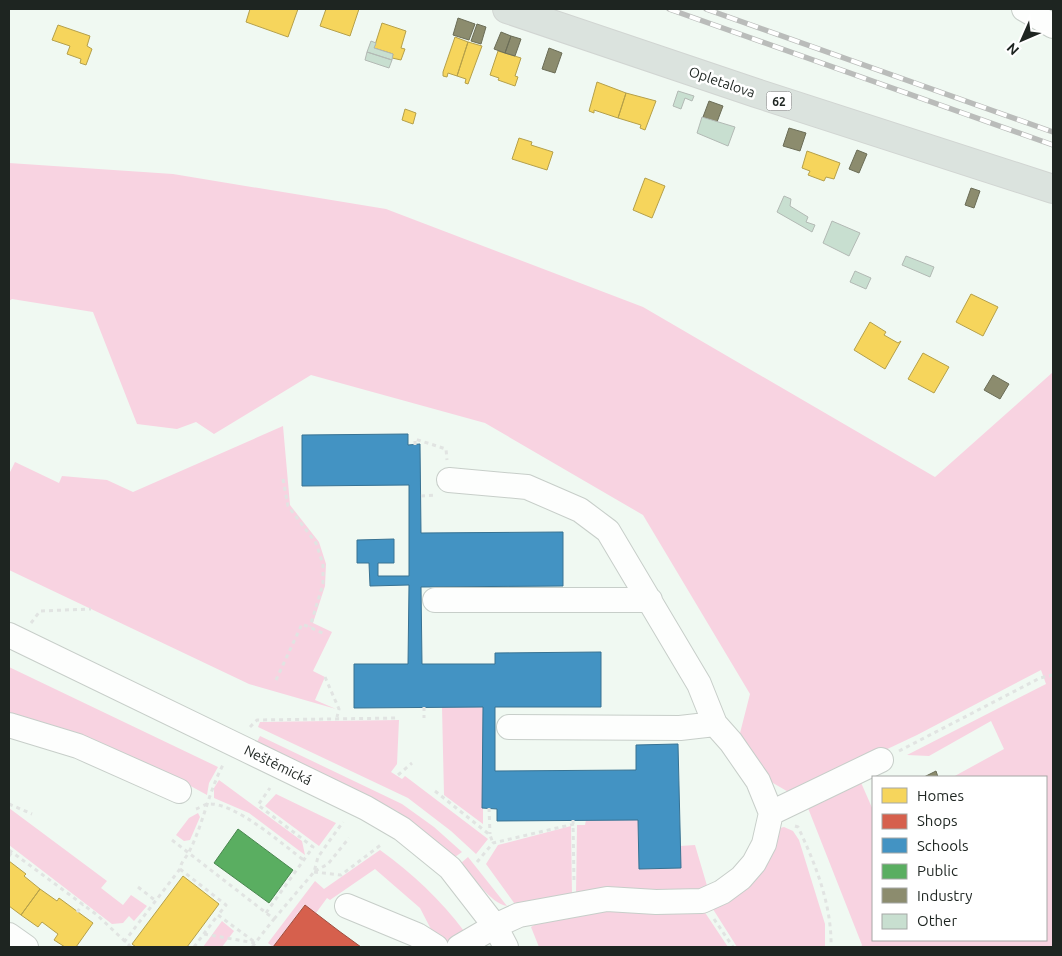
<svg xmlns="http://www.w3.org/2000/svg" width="1062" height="956" viewBox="0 0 1062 956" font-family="Ubuntu,sans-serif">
<rect width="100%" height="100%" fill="#f0f9f2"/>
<path fill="#f8d3e1" d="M9,163L173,174L386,209L643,307L935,477L1053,372V947H861L862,945L806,803L859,778L873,810V940H1046V777H953L1004,749L991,721L929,756L907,755L1046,684L1041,670L917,735L792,794L766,779L739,737L750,694L643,515L485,423L311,375L214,434L196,422L177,429L137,424L93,312L12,299L9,301Z
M283,426L290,505L319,542L326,564L325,586L313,623L332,632L313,671L325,677L315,700L336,709L249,684L9,570V474L15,462L59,483L62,476L107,480L133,492Z
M9,667L218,767L209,783L207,795L167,773L91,738L9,715Z
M442,707H483V824L444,795Z
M399,720L397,764L391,772L402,779L405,776L488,839L476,854L451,831L408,798L258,727L260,722Z
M260,736L402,804L434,827L462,852L455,857L397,811L256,744Z
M219,780L302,841L305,855L249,813L214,798V788Z
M276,794L336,823L319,846L265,806Z
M9,808L107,881L101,888L123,905L131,895L147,906L134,921L129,916L123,923L112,924L9,845Z
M198,813L200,817L190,840L184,841L176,835L189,818Z
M586,820H638L639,869L680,868V846L695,845L708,889L576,894L577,825H585Z
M571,826L572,895L517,907L486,864L498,845Z
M784,827L793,831L799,840L825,924V947H737L711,906L776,829Z
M380,850C413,874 440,899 464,931L453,943L443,942L435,937L420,908L375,869L330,900L327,898L316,913L304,905L273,947L268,943L315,881L324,889Z
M468,857L507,906C491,904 472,875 461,863Z
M702,908L728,947H539L531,927C566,902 657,909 702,908Z
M222,921L234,931L222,947H203Z"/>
<path fill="#f6d55c" stroke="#b5a04a" d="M250,9H298L288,37L246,22Z
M326,9H359L350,36L320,26Z
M382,23L406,31L401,48L405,49L401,60L392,58L393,54L374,48Z
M58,25L90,36L87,46L92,49L86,65L80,63L81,59L67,54L70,46L52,40Z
M455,37L468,42L457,76L448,73L447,77L443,76V72Z
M468,42L482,46L468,84L465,83L466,79L457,76Z
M498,51L521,58L515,76L518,77L515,86L498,80L499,78L490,75Z
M597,82L626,93L618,118L594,110V113L589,111Z
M626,93L656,101L645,130L640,128L641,125L618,118Z
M405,109L416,113L413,124L402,120Z
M519,138L532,142L531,145L553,152L547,170L512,159Z
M807,151L840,163L834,179L826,177L824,181L808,175L810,171L802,168Z
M645,178L665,186L652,218L633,210Z
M971,294L998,307L983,336L956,322Z
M870,322L886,332L884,335L898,343L901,341L885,369L854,350Z
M923,353L949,367L934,393L908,379Z
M9,861L26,874L24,876L40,889L21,915L9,906Z
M183,876L219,904L187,947H136L132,944Z
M40,889L57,901L59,898L93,923L76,947H65L54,940L58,934L42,922L38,927L21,915Z"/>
<path fill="#d6604d" stroke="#9f4e40" d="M305,905L339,931L361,947H273Z"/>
<path fill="#4393c3" stroke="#387292" d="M408,434V445L420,444L421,533L563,532V586L421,587L422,664H495V653L601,652V707H495V771L636,770V745L678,744L681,868L639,869L638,820L497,821V809L482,808L483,707L354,708V664H408L409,585L370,586L369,563H357V540L394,539V563H378V576H409V485L302,486V435Z"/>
<path fill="#5aae61" stroke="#48854e" d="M238,829L293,870L269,903L214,863Z"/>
<path fill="#8c8c6e" stroke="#6b6d57" d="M458,18L475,24L469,40L453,35Z
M477,24L486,27L481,44L471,41Z
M501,32L511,36L505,53L494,49Z
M511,36L521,39L515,56L505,53Z
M549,48L562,53L555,73L542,69Z
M709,101L723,106L717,122L703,117Z
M789,128L806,133L800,151L783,146Z
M857,150L867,154L859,173L849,169Z
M971,188L980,191L974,208L965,205Z
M993,375L1009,384L1000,399L984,390Z
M936,771L938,777H924Z"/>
<path fill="#c8dfd0" stroke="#b2b9b4" d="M371,41L376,43L374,48L393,54L392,60L367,52Z
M367,52L392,60L389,68L365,60Z
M678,91L694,96L692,101L685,98L681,109L673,106Z
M702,117L735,127L728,146L697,133Z
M784,196L791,199L790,206L808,217L806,222L815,225L812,232L777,212Z
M832,221L860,233L849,256L823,243Z
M906,256L934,267L930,277L902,265Z
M855,271L871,278L866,289L850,282Z"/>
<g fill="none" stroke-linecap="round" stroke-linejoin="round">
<g stroke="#c7cec9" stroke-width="26">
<path id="minor" d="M1024,9L1053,26
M449,480L527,487L580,510L608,531L699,684L715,724L731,742L758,781L771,813L764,844L754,863L741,878L722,892L702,901L656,902L607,899L519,915L495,926L459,947
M435,600H650
M9,635L366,808L402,829L450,868L495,926L506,947
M9,725L78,746L179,791
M509,727L680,728L715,724
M771,813L881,760
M347,906L417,935L436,947
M9,935L26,947"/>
</g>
<g stroke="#d1d5d2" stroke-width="30">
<path id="major" d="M507,9L756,93L1053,189"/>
</g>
<path stroke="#e1e4e2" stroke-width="3" stroke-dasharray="4 4" stroke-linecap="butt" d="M415,445V439L446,449L447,460
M283,479L288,506L316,543L323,564V584L310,627
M421,496L436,495
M31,623L40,611L91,609
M325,677L339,709L337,717
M276,680L302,624L325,634
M424,707V718
M250,727L257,720L399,718
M899,751L1040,678L1053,675
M398,775L412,763
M435,791L490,835L493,843
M9,804L32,814
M489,808L490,834
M196,809C199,808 204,805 207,804C234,801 283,845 305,861
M573,820L574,883
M795,826L798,827C816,865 832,906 831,947
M172,840L274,919L252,947
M9,850L97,915L131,947
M9,856L12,852
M477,862L493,843L574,824
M180,869L226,905L218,915
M315,871L328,864L349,838
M314,872L341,875L382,844
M138,887L156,901
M77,912L83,904
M266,913L313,847L258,805L270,788
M274,919L314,872L318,857L343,822
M714,919L733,947
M204,934L255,943
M124,942L180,869C181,862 185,859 189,852C203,825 208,793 223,765
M194,947L218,915L256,943"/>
<use href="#minor" stroke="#fdfefd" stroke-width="24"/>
<use href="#major" stroke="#dbe3de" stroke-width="28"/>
<g stroke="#babcba" stroke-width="5.5">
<path id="rail" d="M669,9L1053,145
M706,9L1053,132"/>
</g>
<use href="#rail" stroke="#fff" stroke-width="4" stroke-dasharray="11" stroke-linecap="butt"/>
</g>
<g text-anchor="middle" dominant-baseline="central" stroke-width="5" stroke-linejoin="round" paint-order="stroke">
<rect fill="#fff" stroke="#626664" stroke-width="1" x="766.5" y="91.5" width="25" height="19" rx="4"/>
<g font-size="12" font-weight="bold" fill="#1e2521">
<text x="779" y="101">62</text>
</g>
<g font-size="14" fill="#1e2521" stroke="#fff">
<text transform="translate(722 82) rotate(19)">Opletalova</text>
<text transform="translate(278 765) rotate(26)">Neštěmická</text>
</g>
</g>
<rect width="1062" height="956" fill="none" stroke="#1e2521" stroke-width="20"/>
<rect x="872" y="776" width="175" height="165" fill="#ffffff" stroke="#a5a8a6"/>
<rect x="882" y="788" width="25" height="15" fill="#f6d55c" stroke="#a5a8a6"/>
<text x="917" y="801" font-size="15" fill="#1e2521">Homes</text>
<rect x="882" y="814" width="25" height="15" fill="#d6604d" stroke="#a5a8a6"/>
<text x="917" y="826" font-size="15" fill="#1e2521">Shops</text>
<rect x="882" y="838" width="25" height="15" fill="#4393c3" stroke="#a5a8a6"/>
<text x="917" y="851" font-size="15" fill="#1e2521">Schools</text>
<rect x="882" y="864" width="25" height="15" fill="#5aae61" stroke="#a5a8a6"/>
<text x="917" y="876" font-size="15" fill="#1e2521">Public</text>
<rect x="882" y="888" width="25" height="15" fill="#8c8c6e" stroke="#a5a8a6"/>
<text x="917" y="901" font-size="15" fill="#1e2521">Industry</text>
<rect x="882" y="914" width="25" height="15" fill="#c8dfd0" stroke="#a5a8a6"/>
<text x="917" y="926" font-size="15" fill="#1e2521">Other</text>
<g transform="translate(1022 40) rotate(225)" stroke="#ffffff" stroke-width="4" paint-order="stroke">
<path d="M0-4L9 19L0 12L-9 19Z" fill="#1e2521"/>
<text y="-8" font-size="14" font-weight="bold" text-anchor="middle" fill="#1e2521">N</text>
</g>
</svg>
